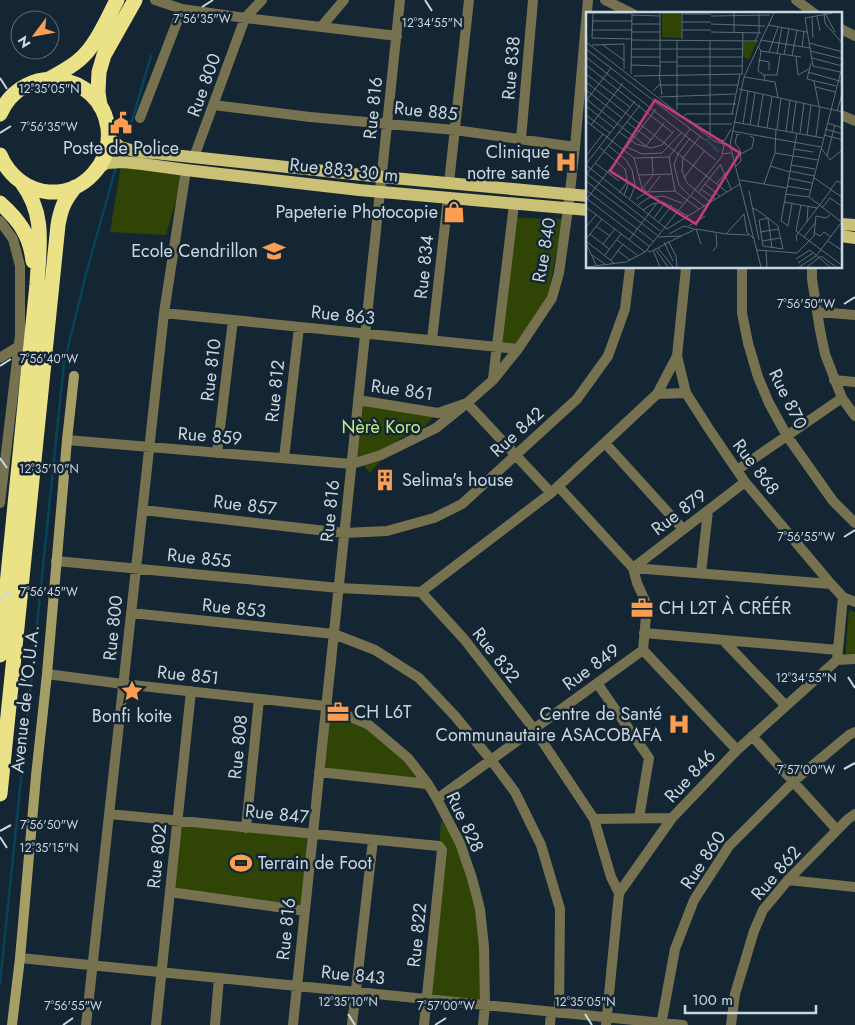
<svg xmlns="http://www.w3.org/2000/svg" width="855" height="1025" viewBox="0 0 855 1025" font-family="Jost,sans-serif">
<rect width="100%" height="100%" fill="#142634"/>
<path fill="#304505" d="M121,165L183,176L166,235L110,232Z
M516,218L562,219L549,293L517,347L501,342Z
M362,402L438,412L424,427L399,439L370,473L354,453Z
M849,610L855,612V659L845,660Z
M325,709L369,727L408,762L431,791L319,770Z
M441,820L453,837L471,885L484,947L485,1005L422,996L439,853Z
M180,825L307,837L302,908L174,890Z"/>
<g fill="none" stroke-linecap="round" stroke-linejoin="round">
<path stroke="#074459" stroke-width="2.5" d="M129,131L151,56
M0,983L64,363L86,274L116,167"/>
<path stroke="#767250" stroke-width="10" d="M155,0L182,9L245,18L397,36
M605,0L633,14
M796,0L815,14
M321,27L344,0
M841,29L855,36
M213,105L310,117L455,130L575,147
M841,115L855,121
M140,118L182,9
M521,139L533,0
M194,157L245,18L262,0
M449,183L469,0
M0,221L13,239L20,266V335L0,503
M686,268L677,356L686,393L709,429L745,482L831,584L843,597L855,602
M742,268V313L748,343L758,377L769,403L787,436L833,501L855,523
M812,268V279L820,330L825,354L842,398L855,416
M817,312L855,315
M164,313L518,349
M432,340L448,198
M0,358L19,346
M493,379L514,204
M834,380L855,382
M657,394L686,393
M358,400L438,413L467,403L551,493
M67,440L352,464L381,455L436,428L467,403L493,380L518,349L552,298L559,273L568,209L575,147L588,0
M605,443L683,529
M217,453L233,320
M284,458L299,327
M737,470L842,398
M558,486L633,568L637,583L647,605L643,650L737,750
M143,510L344,533L387,531L434,518L462,504L577,399L608,356L625,309L630,268
M56,561L339,588L421,592L464,639L534,729L594,819L611,877L619,893
M633,568L831,584
M633,568L745,482
M701,573L708,511
M421,592L551,493L657,394L677,356
M131,613L334,634L375,650L419,678L455,716L491,760L515,792L541,845L560,909L559,1013
M644,633L838,650
M723,640L786,706
M837,660L855,659
M47,674L123,684L326,706L369,725L408,758L428,784L437,799L460,843L472,878L480,909L484,947L485,1005L483,1025
M597,683L649,758L639,818
M752,736L837,830
M319,772L428,784
M437,799L643,650
M109,814L439,846L442,850L424,1025
M594,819L672,818
M246,828L259,699
M788,880L855,887
M170,892L305,911
M20,958L683,1025
M86,1025L164,313L186,170
M156,1025L191,691
M215,1025L219,978
M293,1025L400,0
M352,1025L373,840
M550,1025L551,1012
M606,1025L619,893L672,818L737,750L837,660L843,597
M661,1025L675,949L694,900L729,846L794,781L849,735L855,732
M731,1025L735,994L754,931L763,910L788,880L848,819L855,814"/>
<path stroke="#a59f66" stroke-width="10" d="M12,1025L20,958L36,776L47,674L67,440L74,376"/>
<path stroke="#cac177" stroke-width="12" d="M109,137L120,147L135,151L382,177L588,196
M98,168L107,163L123,162L142,164L186,170L359,190L588,210
M841,224L855,225
M841,236L855,238"/>
<path stroke="#ebe187" stroke-width="15" d="M49,79C59,73 70,68 79,60C96,46 107,19 117,0
M100,106L98,92L99,72L104,55L135,0
M0,114C23,61 100,71 108,128C110,145 105,161 93,174C82,186 66,193 49,192C27,190 9,176 0,155
M0,203C19,220 30,235 33,261
M0,655L37,284C39,246 46,215 22,183
M0,794L58,225C61,208 64,201 75,187"/>
</g>
<path fill="none" stroke="#cbd7e0" stroke-width="2" d="M425,0L432,11M202,7L213,0M0,78L7,89M0,133L11,126M844,304L855,297M0,366L11,359M0,458L7,468M844,537L855,530M0,599L11,592M848,677L855,688M844,769L855,763M0,831L11,825M0,837L7,848M348,1014L355,1025M585,1014L592,1025M63,1025L73,1018M435,1025L446,1018"/>
<defs>
<g id="civic-bare" transform="scale(1.725)"><path d="M-.6-6.5H3V-4.5H.6V-3L4-1V1h2V6H-6V1h2V-1L-.6-3ZM-1.2 2.5V6h2.4V2.5Z" fill="#fb9e52" stroke="#142634" stroke-width="2.5" paint-order="stroke"/></g>
<g id="hospital-bare" transform="scale(1.725)"><path d="M-5-5h3v3.5h4V-5h3V5h-3V1.5h-4V5h-3Z" fill="#fb9e52" stroke="#142634" stroke-width="2.5" paint-order="stroke"/></g>
<g id="shop-bare" transform="scale(1.725)"><path d="M-5-2.5h2.3a2.7 3.5 0 0 1 5.4 0H5L5.5 6h-11ZM-1.5-2.5h3a1.5 2.3 0 0 0-3 0Z" fill="#fb9e52" stroke="#142634" stroke-width="2.5" paint-order="stroke"/></g>
<g id="school-bare" transform="scale(1.725)"><path d="M0-5L7-2L0 1L-7-2ZM-4 1L0 2.5L4 1V4Q0 6-4 4Z" fill="#fb9e52" stroke="#142634" stroke-width="2.5" paint-order="stroke"/></g>
<g id="building-bare" transform="scale(1.725)"><path d="M-4-6H4V6H1V3H-1V6H-4ZM-2.5-4.3h1.7v1.8h-1.7ZM.8-4.3h1.7v1.8H.8ZM-2.5-1h1.7V.8h-1.7ZM.8-1h1.7V.8H.8Z" fill="#fb9e52" stroke="#142634" stroke-width="2.5" paint-order="stroke"/></g>
<g id="office-bare" transform="scale(1.725)"><path d="M-6-3h4V-5.5h4V-3h4V5H-6ZM-1-4.5V-3h2v-1.5ZM-6 0V1H6V0Z" fill="#fb9e52" stroke="#142634" stroke-width="2.5" paint-order="stroke"/></g>
<g id="sight-bare" transform="scale(1.725)"><path d="M0-6L1.8-2.2L6-1.7L2.9 1.2L3.7 5.4L0 3.3L-3.7 5.4L-2.9 1.2L-6-1.7L-1.8-2.2Z" fill="#fb9e52" stroke="#142634" stroke-width="2.5" paint-order="stroke"/></g>
<g id="stadium-bare" transform="scale(1.725)"><path d="M0-5a6.5 5 0 1 0 0 10a6.5 5 0 1 0 0-10ZM-3.5-1.8h7v3.6h-7Z" fill="#fb9e52" stroke="#142634" stroke-width="2.5" paint-order="stroke"/></g>
</defs>
<g fill-rule="evenodd">
<use href="#civic-bare" x="121" y="123"/>
<use href="#hospital-bare" x="566" y="162"/>
<use href="#shop-bare" x="454" y="212"/>
<use href="#school-bare" x="274" y="251"/>
<use href="#building-bare" x="385" y="480"/>
<use href="#office-bare" x="642" y="608"/>
<use href="#sight-bare" x="132" y="691"/>
<use href="#office-bare" x="338" y="712"/>
<use href="#hospital-bare" x="679" y="724"/>
<use href="#stadium-bare" x="241" y="863"/>
</g>
<g text-anchor="middle" dominant-baseline="central" stroke-width="5" stroke-linejoin="round" paint-order="stroke">
<g font-size="18" fill="#cbd7e0" stroke="#142634">
<text transform="translate(511 68) rotate(-85)">Rue 838</text>
<text transform="translate(204 85) rotate(-70)">Rue 800</text>
<text transform="translate(373 108) rotate(-84)">Rue 816</text>
<text transform="translate(426 111) rotate(6)">Rue 885</text>
<text transform="translate(344 170) rotate(6)">Rue 883 30 m</text>
<text transform="translate(544 250) rotate(-80)">Rue 840</text>
<text transform="translate(424 267) rotate(-84)">Rue 834</text>
<text transform="translate(343 315) rotate(6)">Rue 863</text>
<text transform="translate(211 370) rotate(-83)">Rue 810</text>
<text transform="translate(402 390) rotate(8)">Rue 861</text>
<text transform="translate(275 391) rotate(-84)">Rue 812</text>
<text transform="translate(788 399) rotate(64)">Rue 870</text>
<text transform="translate(517 432) rotate(-42)">Rue 842</text>
<text transform="translate(210 436) rotate(5)">Rue 859</text>
<text transform="translate(756 467) rotate(53)">Rue 868</text>
<text transform="translate(245 505) rotate(7)">Rue 857</text>
<text transform="translate(330 511) rotate(-84)">Rue 816</text>
<text transform="translate(679 512) rotate(-37)">Rue 879</text>
<text transform="translate(199 558) rotate(6)">Rue 855</text>
<text transform="translate(234 608) rotate(6)">Rue 853</text>
<text transform="translate(113 628) rotate(-84)">Rue 800</text>
<text transform="translate(496 655) rotate(52)">Rue 832</text>
<text transform="translate(591 667) rotate(-36)">Rue 849</text>
<text transform="translate(188 675) rotate(6)">Rue 851</text>
<text transform="translate(25 699) rotate(-84)">Avenue de l'O.U.A.</text>
<text transform="translate(238 747) rotate(-84)">Rue 808</text>
<text transform="translate(690 776) rotate(-47)">Rue 846</text>
<text transform="translate(277 814) rotate(6)">Rue 847</text>
<text transform="translate(465 822) rotate(65)">Rue 828</text>
<text transform="translate(157 856) rotate(-84)">Rue 802</text>
<text transform="translate(703 860) rotate(-56)">Rue 860</text>
<text transform="translate(776 873) rotate(-49)">Rue 862</text>
<text transform="translate(286 929) rotate(-84)">Rue 816</text>
<text transform="translate(417 935) rotate(-84)">Rue 822</text>
<text transform="translate(353 975) rotate(6)">Rue 843</text>
</g>
<g font-size="18" fill="#cbd7e0" stroke="#142634" text-anchor="end">
<text x="121" y="148" text-anchor="middle">Poste de Police</text>
<text x="550" y="152">Clinique<tspan x="550" dy="21">notre santé</tspan></text>
<text x="438" y="212">Papeterie Photocopie</text>
<text x="258" y="251">Ecole Cendrillon</text>
<text x="402" y="480" text-anchor="start">Selima's house</text>
<text x="659" y="608" text-anchor="start">CH L2T À CRÉÉR</text>
<text x="354" y="712" text-anchor="start">CH L6T</text>
<text x="662" y="714">Centre de Santé<tspan x="662" dy="21">Communautaire ASACOBAFA</tspan></text>
<text x="132" y="716" text-anchor="middle">Bonfi koite</text>
<text x="258" y="863" text-anchor="start">Terrain de Foot</text>
</g>
<g font-size="18" fill="#c1ee84" stroke="#142634">
<text x="381" y="427">Nèrè Koro</text>
</g>
</g>
<g transform="translate(586 12)">
<rect width="256" height="256" fill="#142634"/>
<path d="M76,1H95V26L76,25ZM171,29L163,47L157,45V30Z" fill="#304505"/>
<path fill="none" stroke="#074459" stroke-width="2.5" d="M120,127L133,140"/>
<path fill="none" stroke="#5d6d79" stroke-width="1" d="M0,1H46M74,1V62M96,1V27M148,1V20M238,1L239,11L257,32M239,1L249,20M247,1L219,6L227,54L254,60M96,2H125M46,3L74,4M125,4L184,3M231,4L234,19M226,5L227,26M6,9H46M96,10H125M46,12H74M125,12L179,14M182,13L221,20M6,18H46M96,18H125M46,20H74M125,20L175,21M6,26L45,27M6,26L7,1M45,28L172,29M91,28V98M174,28L224,36M124,29V125M169,29L173,21V2M0,30L128,129L140,133M223,31L257,40M6,33L38,32V57M17,33L39,49M172,34L175,39L215,45M216,35L218,19M0,37L119,128M45,37H91M91,37H157M175,39L172,59L178,63L179,69M224,39L257,47M183,40L192,15M191,42L196,15M198,43L203,17M206,44L211,18M0,45L130,148M45,45H74M91,45H157M210,45L212,63L223,57M226,46L256,54M172,48L183,50V58M74,50H91M225,51L221,67L250,74M0,53L87,121M45,53L74,54M91,54H157M222,60L257,70M0,62L44,95M45,62L46,1M73,62L76,83M156,62L157,20M178,63H191L194,43M48,64L157,62M158,65L189,70L192,86M228,69L233,94M0,70L141,180M230,75L249,80M153,77L257,100M0,78L36,106M67,79L73,73H151M74,85L149,82M0,87L60,134L78,111M0,89L25,56M91,92H150M0,94L28,116M251,99L257,79M146,102L154,62M0,103L24,121M97,105L100,102H148M0,109L48,146L56,176L61,180M41,110L65,128M148,110L237,126M241,111L257,116M109,112H146M157,112L162,79M5,113L37,71M164,113L169,81M172,114L177,83M181,116L186,85M191,117L195,86M239,117L257,122M146,119L235,135M200,119L204,88M33,120L50,132L65,136L76,133L88,119M206,120L210,90M214,121L218,91M221,123L225,93M238,123L257,128M114,124L97,146L96,159L101,171L124,190M230,124L234,95M133,129L139,128L145,117M138,133L136,142L145,141M23,134L40,148L46,158L49,173L44,187M13,135L39,157L42,173L38,183M41,135L56,142L76,141L96,120M235,136L244,148L256,138M208,137L227,140M189,141L232,148M155,142L166,136L168,126L164,124M0,144L17,122M241,144L249,113M66,145L67,161M83,145L89,179L113,197M48,146L83,145L104,117M9,151L33,169M0,152L49,89M134,152L145,177M0,153L81,217L154,172M205,153L229,157M184,154L204,160M149,155L155,149L154,138L149,131L151,122L154,123M204,159L228,164M1,162L74,219M0,163L54,93M53,163L85,162M227,165L257,186M98,166L119,138M202,166L226,171M154,168L201,176M0,169L71,223M119,172L134,184M130,172L147,153M178,172L189,141L190,117M201,174L224,178M56,177L68,162M115,177L129,187M0,178L67,229M244,178L251,169L257,172M163,179L173,228M62,180L74,164M33,181L42,169M112,181L134,153M199,182L223,185M103,183L93,173L88,153L92,142L104,126M104,183L118,194M223,185L257,51M223,185L257,211M0,186L63,234M50,187L61,180L89,179M0,188L70,97M198,190L231,196M206,192L202,214L195,209L211,121M52,193L62,186L77,184L96,191M215,193L210,219L257,254M0,195L59,240M166,196L171,198L182,206L192,214L197,237L177,234L173,208L182,206M236,196L244,186L257,195M57,198L66,192L77,190L102,204M68,206L79,191M182,207L186,236M73,210L86,193M221,210L222,195M10,214L24,224M103,214L119,204M0,215L10,203M110,217L115,232M174,220L193,217M229,221L234,224L238,220L245,225M4,222L23,237M83,222L98,214L108,217M140,222L163,223M72,225L95,224L110,217L140,222L158,202L161,220L167,226M218,225L229,211M0,227L16,207M31,228L51,243M43,228L71,191M0,229L28,251M82,229L90,244L91,255M176,229L194,226M211,229L210,224L245,178M242,229L257,239M78,230L87,249M0,231L10,253M17,232L29,217M72,236L87,255M69,237L82,255M61,238L64,240L95,224M67,238L74,255M171,238L211,241L228,224L230,204L240,206L244,203M32,239L44,248M127,239L131,234L130,222M180,239L181,255M6,243L19,252M19,243L35,222M210,247L224,238L244,255M25,248L37,232M212,251L227,241M0,255L40,250L59,240L137,143M175,255L144,133L158,65L188,1M213,255L230,244L255,211M221,255L235,244L250,255"/>
<path fill="#c43e76" fill-opacity="0.15" stroke="#c43e76" stroke-width="2.5" d="M69,88L154,141L110,212L24,159Z"/>
<rect width="256" height="256" fill="none" stroke="#cbd7e0" stroke-width="2.5"/>
</g>
<g font-size="12" text-anchor="middle" fill="#cbd7e0" stroke="#142634" stroke-width="5" stroke-linejoin="round" paint-order="stroke">
<text x="202" y="23">7°56'35"W</text>
<text x="432" y="27">12°34'55"N</text>
<text x="49" y="93">12°35'05"N</text>
<text x="49" y="131">7°56'35"W</text>
<text x="806" y="308">7°56'50"W</text>
<text x="49" y="363">7°56'40"W</text>
<text x="49" y="473">12°35'10"N</text>
<text x="806" y="541">7°56'55"W</text>
<text x="49" y="596">7°56'45"W</text>
<text x="806" y="682">12°34'55"N</text>
<text x="806" y="774">7°57'00"W</text>
<text x="49" y="829">7°56'50"W</text>
<text x="49" y="852">12°35'15"N</text>
<text x="348" y="1006">12°35'10"N</text>
<text x="585" y="1006">12°35'05"N</text>
<text x="73" y="1010">7°56'55"W</text>
<text x="446" y="1010">7°57'00"W</text>
</g>
<g transform="translate(35 35) rotate(238)"><circle r="24" fill="#142634" stroke="#5d6d79"/>
<path d="M0-4L9 19L0 12L-9 19Z" fill="#fb9e52"/>
<text y="-8" font-size="14" font-weight="bold" text-anchor="middle" fill="#cbd7e0">N</text>
</g>
<path d="M685 1005v8h131v-8" fill="none" stroke="#cbd7e0" stroke-width="2.5"/>
<text x="692" y="1005" font-size="15" fill="#cbd7e0" stroke="#142634" stroke-width="4" paint-order="stroke">100 m</text>
</svg>
